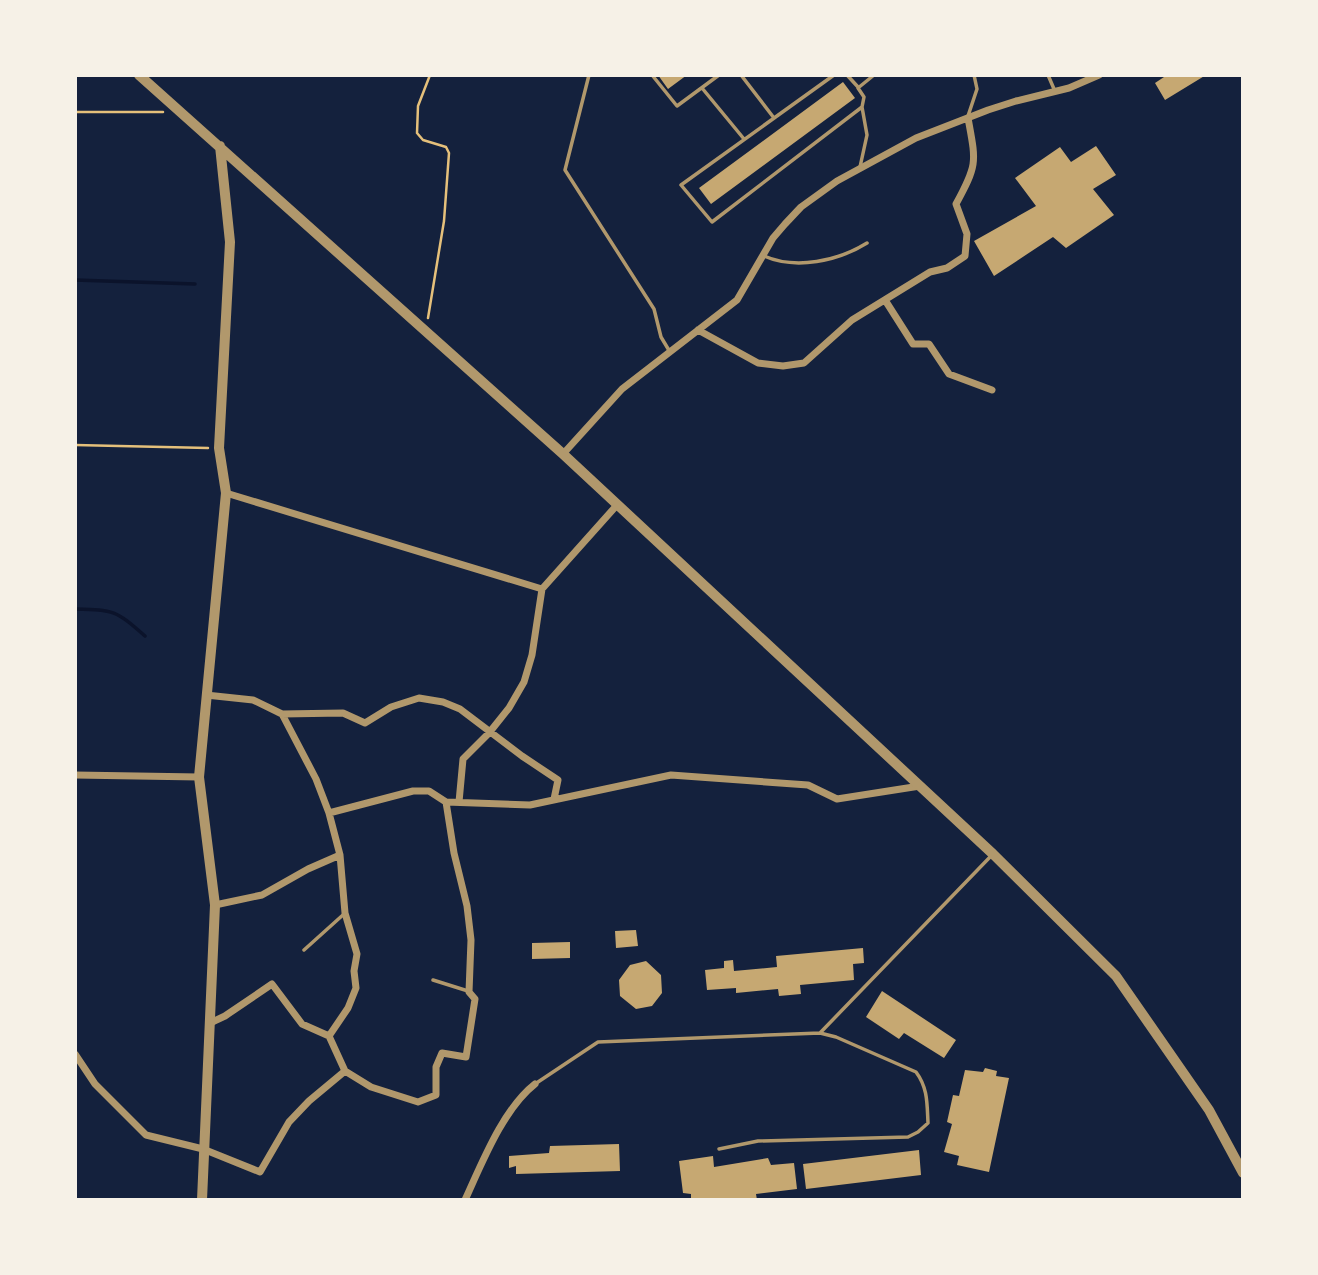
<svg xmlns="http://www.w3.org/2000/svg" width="1318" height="1275" viewBox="0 0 1318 1275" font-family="Manrope,sans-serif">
<rect width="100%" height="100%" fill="#14213d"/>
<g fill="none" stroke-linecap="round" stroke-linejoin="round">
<path stroke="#0b132b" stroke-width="3.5" d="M75,280L195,284
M75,609C115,610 115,610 145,636"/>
</g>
<path fill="#c6a872" d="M658,75H687L668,89Z
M1167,75H1206L1165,100L1155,83Z
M843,82L855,98L711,204L699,188Z
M1096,146L1116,175L1093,189L1114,215L1066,248L1053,237L994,276L974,241L1036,206L1015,178L1060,147L1071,162Z
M636,930L638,946L616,948L615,931Z
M570,942V958L532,959V943Z
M863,948L864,963L853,964L854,980L800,985L801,994L779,996L778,989L736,993V988L707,990L705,970L724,968V961L733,960L734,971L777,967L776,956Z
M646,961L661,975L662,993L652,1006L636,1009L620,996L619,980L630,965Z
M882,991L956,1040L944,1058L904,1033L899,1039L866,1017Z
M985,1068L997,1071L996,1076L1009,1078L989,1172L957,1165L959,1156L944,1152L952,1124L947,1122L953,1095L959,1096L965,1070L983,1072Z
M619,1144L620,1171L516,1174V1166L509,1168V1156L549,1153L550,1146Z
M919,1150L921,1175L806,1189L803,1164Z
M713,1156L714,1167L768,1158L771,1165L794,1163L797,1189L756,1194L757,1200H691V1194L683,1193L679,1161Z"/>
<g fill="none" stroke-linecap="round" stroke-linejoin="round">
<path stroke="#e5c07b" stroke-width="2.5" d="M75,112H163
M428,318L444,221L449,153L446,147L423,140L417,133L418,106L430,75
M75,445L208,448"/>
<path stroke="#b1986c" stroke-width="3.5" d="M589,75L565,170L654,309L661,337L670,352
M652,75L677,106L719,75
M741,75L774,118
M834,75L681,185L712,222L862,107
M847,75L858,87
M1048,75L1054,89
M702,88L744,139
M968,116L977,89L974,75
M860,167L867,135L862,107L864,97L858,88L874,75
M764,256C796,270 838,261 867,243
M304,950L344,914
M433,980L468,991
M820,1033L991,856
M535,1084L598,1042L820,1033L836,1037L916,1072C928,1088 927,1104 928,1123L918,1132L908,1137L758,1141L719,1149"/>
<path stroke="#b1986c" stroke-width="7" d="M885,300L913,344H929L949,374L992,390
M698,330L758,363L783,366L804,363L852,320L930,272L947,268L965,256L967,234L956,204C978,164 976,162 968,118
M563,454L622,389L737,300L773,238L785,224L801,207L837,181L916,138L988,110L1016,101L1069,88L1099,75
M226,493L542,589L617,505
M206,695L253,700L282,714L316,779L329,813L340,855L308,869L262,895L215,905
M282,714L343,713L365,723L391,707L419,698L443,702L460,709L522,756L558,780L554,799
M75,775L199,777
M459,802L463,759L489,733L509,708L524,682L532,655L542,589
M329,813L413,791H429L446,802L530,805L671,775L808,785L837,799L920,786
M210,1023L225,1016L272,984L302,1024L329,1036L345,1071
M329,1036L348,1008L356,988L354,971L357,954L345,913L340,855
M75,1054L95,1084L146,1135L203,1149L260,1172L289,1122L309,1101L345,1071L371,1087L418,1102L436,1095V1067L442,1053L466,1057L475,999L469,992L471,940L467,906L454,853L446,802
M465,1200C482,1163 503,1109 535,1084"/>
<path stroke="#b1986c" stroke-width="10" d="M139,75L563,454L993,854L1116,976L1209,1110L1243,1173
M202,1200L215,905L199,777L226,493L219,448L230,242L220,146"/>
</g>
<rect width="1318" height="1275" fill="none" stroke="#f6f1e7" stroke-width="154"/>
</svg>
